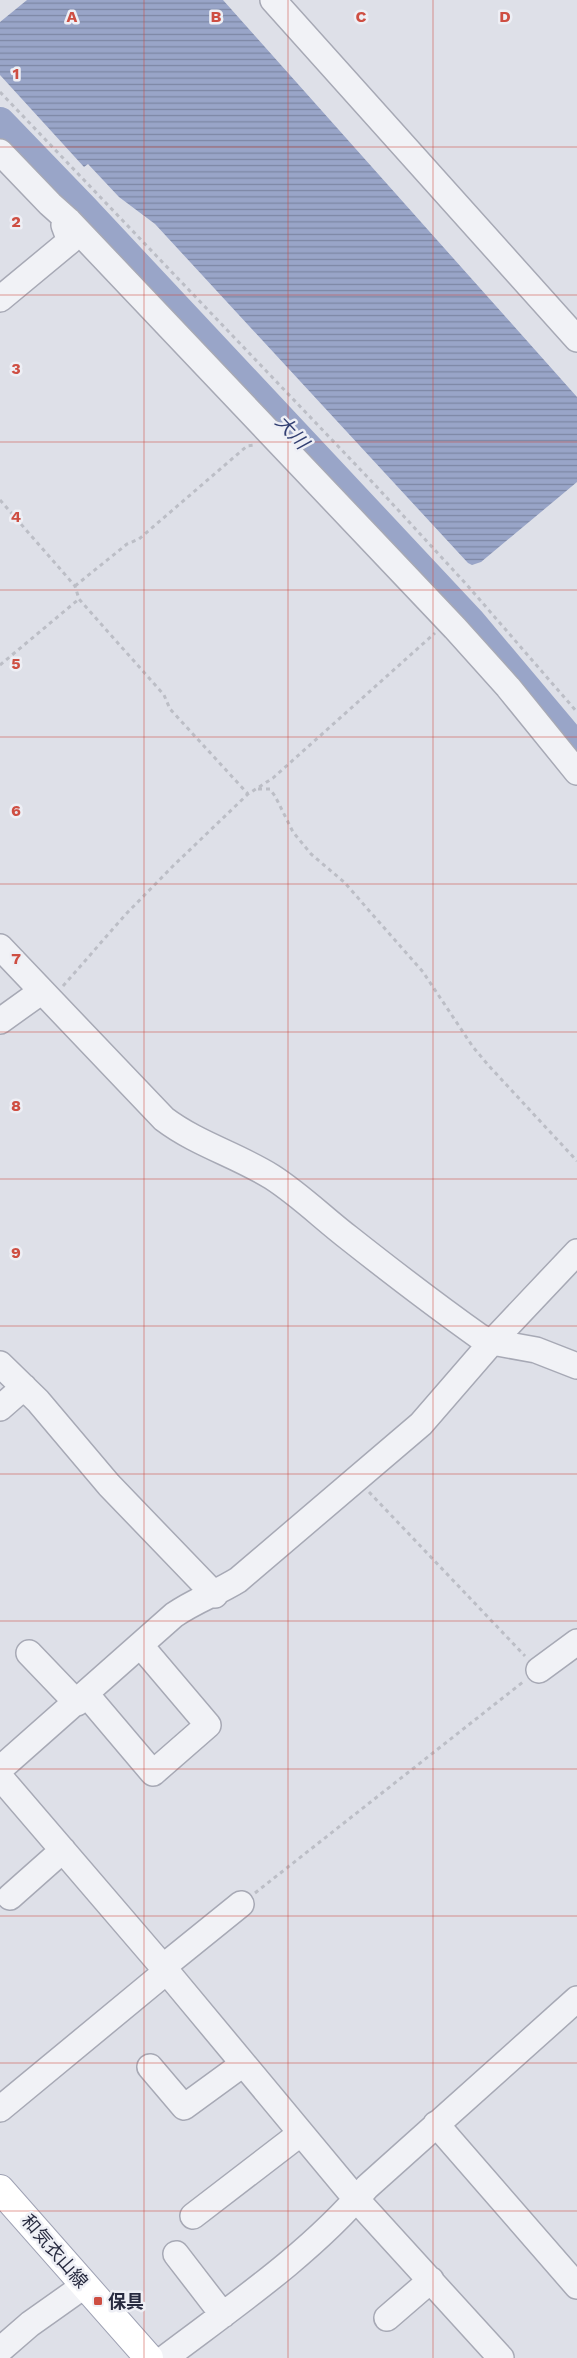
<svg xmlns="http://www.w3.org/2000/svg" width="577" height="2358" viewBox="0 0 577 2358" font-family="'Work Sans','Noto Sans JP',sans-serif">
<defs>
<pattern id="water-rules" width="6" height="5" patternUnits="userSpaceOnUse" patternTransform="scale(1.25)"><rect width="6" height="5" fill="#99a5c8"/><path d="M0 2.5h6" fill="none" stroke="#7d87a4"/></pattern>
</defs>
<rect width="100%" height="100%" fill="#dee0e8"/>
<path fill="url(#water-rules)" d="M27,0H223L577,397V482L481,562L472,565L468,563L155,224L119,197L88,164L84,167L0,75V22Z"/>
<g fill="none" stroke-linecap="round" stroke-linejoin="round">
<path stroke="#99a5c8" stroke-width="30" d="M0,122L83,208L470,621L577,748"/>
<g stroke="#a7a9b5" stroke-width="28">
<path id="minor" d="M273,0L577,339
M0,152L50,204L69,221L455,628L508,687L577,772
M0,299L70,241L64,225L69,221
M0,947L164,1119C197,1144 237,1155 272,1177C300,1195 323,1218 349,1238C392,1272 435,1305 480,1337L492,1342L536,1350L577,1366
M0,1021L42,991
M0,1364L38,1401L109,1485L215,1595
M0,1408L24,1387
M29,1653L77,1703
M539,1670L577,1642
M86,1694L153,1773L208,1725L141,1646
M0,1769L174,1615C194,1601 217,1593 238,1580L421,1424L492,1342L577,1252
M0,1777L163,1967L356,2199L501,2358
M10,1897L63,1850
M163,1967L241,1904
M150,2067L184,2107L243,2064
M0,2109L167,1971
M436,2124L577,2286
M193,2216L301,2133
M176,2254L223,2315
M387,2318L431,2280
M0,2350L30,2324L85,2285
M165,2358C235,2305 310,2254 367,2187L577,1999"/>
</g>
<g stroke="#9ea1b3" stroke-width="30">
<path id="major" d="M0,2189L149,2358"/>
</g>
<path stroke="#bcbec6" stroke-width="3" stroke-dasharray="4 4" stroke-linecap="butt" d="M0,92L376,486L467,585L577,712
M0,500L75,586L79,599L164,695L170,709L248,794
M75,586L127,544L139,539L247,446L255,445
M0,665L79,599
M258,789H270L275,796L293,832L311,854L344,882L423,972L473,1047L489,1066L577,1161
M63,986L126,914L173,866L248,794L273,778L435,633
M369,1492L525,1656
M255,1893L523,1682"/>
<use href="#minor" stroke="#f1f2f6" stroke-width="25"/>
<use href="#major" stroke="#fff" stroke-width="28"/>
</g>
<path fill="none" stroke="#ce4e42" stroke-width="1" stroke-opacity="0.55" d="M144,0V2358M288,0V2358M433,0V2358M0,147H577M0,295H577M0,442H577M0,590H577M0,737H577M0,884H577M0,1032H577M0,1179H577M0,1326H577M0,1474H577M0,1621H577M0,1769H577M0,1916H577M0,2063H577M0,2211H577"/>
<rect fill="#ce4e42" stroke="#eeeff5" stroke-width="2" x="93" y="2296" width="10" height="10" rx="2.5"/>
<g text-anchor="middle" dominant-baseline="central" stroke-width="5" stroke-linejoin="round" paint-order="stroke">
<g font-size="18" fill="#272a3f" stroke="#eeeff5">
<text transform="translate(55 2251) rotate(49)">和気衣山線</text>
</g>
<g font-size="18" font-weight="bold" fill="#272a3f" stroke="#eeeff5" text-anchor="start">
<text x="108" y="2301">保具</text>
</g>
<g font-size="19" font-style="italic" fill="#323f72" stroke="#eeeff5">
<text transform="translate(292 432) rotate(47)">大川</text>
</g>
</g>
<g font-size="16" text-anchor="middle" font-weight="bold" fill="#ce4e42" stroke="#eeeff5" stroke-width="5" stroke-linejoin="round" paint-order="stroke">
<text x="72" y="22">A</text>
<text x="216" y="22">B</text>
<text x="361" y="22">C</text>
<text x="505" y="22">D</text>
<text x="16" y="79">1</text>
<text x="16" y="227">2</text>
<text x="16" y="374">3</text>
<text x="16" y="522">4</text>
<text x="16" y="669">5</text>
<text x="16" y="816">6</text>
<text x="16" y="964">7</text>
<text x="16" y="1111">8</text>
<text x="16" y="1258">9</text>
</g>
</svg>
